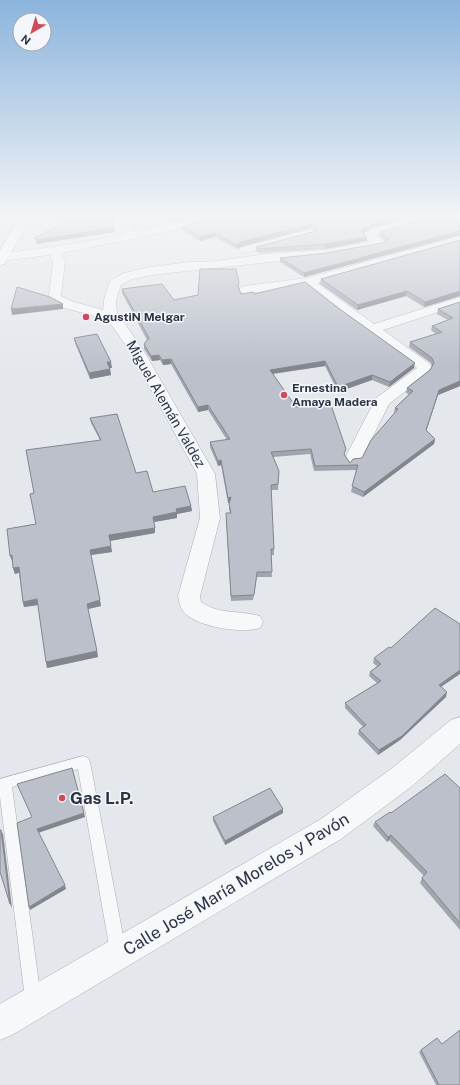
<svg xmlns="http://www.w3.org/2000/svg" width="460" height="1085" viewBox="0 0 460 1085" font-family="'Public Sans',sans-serif">
<rect width="100%" height="100%" fill="#e4e7ec"/>
<g fill="none" stroke-linecap="round" stroke-linejoin="round">
<g stroke="#a9aeb7" stroke-width="1">
<path id="service" d="M47,215H70L67,217L25,220L22,218L25,216Z
M120,215H127L137,220L128,238L125,240L122,238L131,221Z
M83,756L88,758L90,762L126,951L124,957L118,959L112,957L110,951L78,769L12,787L41,998L39,1004L33,1006L27,1004L25,998L0,797V779Z"/>
</g>
<g stroke="#a9aeb7" stroke-width="1">
<path id="minor" d="M214,215H232L231,217L143,237L61,253L65,262L61,296L71,301L103,310L104,300L109,283L111,280L124,273L151,267L189,262H209L266,254L325,250L370,242L362,235L374,228L422,215H438L437,217L376,235L387,243L381,246L325,256L151,275L132,279L121,285L116,300L117,315L123,321L145,353L215,474L220,518L200,596L201,602C219,615 240,610 260,616L263,622L260,628C242,634 195,627 183,611C180,607 179,601 178,596L200,518L197,474L131,353L113,327L105,319L61,307L53,303L49,296L53,262L50,255L0,261L1,254L86,242Z
M311,229L316,232L315,234L244,253L240,252L238,250L240,248Z
M460,236V242L317,283L374,324L460,297V305L383,330L430,364L432,367L428,374L389,404L360,462L354,463L348,462L345,458L376,398L417,368L308,289L305,285L245,294L241,293L239,290L241,287L245,286L307,278Z
M460,717V744L411,787L341,839L12,1035L0,1040V1004L321,819L391,769L451,720Z"/>
</g>
<g stroke="#8b94a3" stroke-width="1">
<path id="trunk" d="M0,215H8L4,220L0,221Z
M21,215H33L6,261L5,264L0,265V250Z"/>
</g>
<use href="#service" fill="#f7f8fa" fill-rule="evenodd"/>
<use href="#minor" fill="#f7f8fa" fill-rule="evenodd"/>
<use href="#trunk" fill="#fff" fill-rule="evenodd"/>
</g>
<path fill="#a1a5ae" d="M159,215H208L171,222Z
M230,215L374,227L363,233L367,241L325,249L260,253L256,251V247L316,231L311,228L240,247L237,249L215,237L200,241L182,230V226Z
M460,215V235L304,277L280,262V258L326,253L382,243L386,241L379,236L380,232Z
M460,240V296L424,307L406,296L357,310L320,284L321,279Z
M239,288L241,294H254L414,368L389,387L372,380L338,392L325,366L273,374L296,407L345,455L350,463L362,458L395,413H394L395,408L409,394L406,393L407,388L430,370L432,366L431,363L409,347L410,342L436,334L431,330L432,326L448,320L437,314L438,309L460,302V386L438,395L426,430L435,439L434,444L363,497L351,492L356,470L314,471L310,454L273,457L279,471L278,490H271L274,549V555H271L272,577H257L253,600L231,601L226,519L230,513L229,509V503H228L221,465L218,466L210,447V442L227,440L208,410L198,412L171,364L163,365L160,360L152,361L144,349V344L147,340L122,293V289L174,300Z
M74,338L112,368H110L111,375L90,379L75,343Z
M90,418L136,473L153,492L191,506L192,511L177,514V518L154,522L155,533L110,541L112,552L91,555L101,606L88,609L98,657L47,668L38,605L24,607L23,602L19,573L15,574L13,568V561H12L36,524L34,493L100,440L91,423Z
M374,658L441,687L446,697L400,740L378,755L358,734L359,730L363,727L345,708V703L377,683L369,676L370,672L377,666L373,663Z
M460,788V930L420,883L422,878L424,876L389,840L387,842L373,826L375,822L391,813Z
M283,813L225,845L213,821V817Z
M442,1044L460,1085H436L419,1052L421,1050Z"/>
<path fill="#83868d" d="M189,215H208L171,222V219Z
M403,215H417L374,227L361,235V231L374,223Z
M311,224V228L240,247L237,249V245L240,242Z
M114,228L115,232L37,244L36,240Z
M460,231V235L304,277V273Z
M215,233V237L200,241V237Z
M367,237V241L325,249V244Z
M407,291L406,296L357,310L358,305Z
M460,291V296L424,307L425,302Z
M63,304V309L12,315L11,309Z
M159,355L160,360L152,361L151,356Z
M171,359V364L163,365L162,360Z
M325,361V366L270,374V370Z
M107,362H111L112,368H108Z
M415,363L414,368L389,387L390,382Z
M110,369L111,375L90,379L89,373Z
M372,375V380L338,392V387Z
M460,381V386L438,395L425,435L426,430L439,390Z
M208,405V410L198,412V407Z
M435,439L434,444L363,497L364,492Z
M221,460V465L218,466V461Z
M231,497V503H228V498Z
M191,506L192,511L177,514V518L154,522L153,517L176,509Z
M155,528V533L109,541V535Z
M111,546L112,552L91,555L90,550Z
M12,555L14,561H12L10,556Z
M19,567L20,572L15,574L13,568Z
M37,599L38,605L24,607L23,602Z
M100,600L101,606L88,609L87,604Z
M97,651L98,657L47,668L46,662Z
M460,670V674L438,689L439,685Z
M447,692L446,697L400,740L378,755L379,750Z
M72,768L85,817L38,833L37,829Z
M283,809V813L225,845V841Z
M1,830L3,834L12,908L10,904Z
M391,835L389,840L387,842L388,837Z
M65,885L66,889L30,910L29,907Z"/>
<path fill="#bbc0ca" stroke="#83868d" d="M78,215H112L114,228L36,240L35,238Z
M165,215H189L171,219Z
M230,215H403L374,223L361,231L367,237L325,244L260,249L256,247L316,231L318,228L311,224L240,242L237,245L215,233L200,237L182,226Z
M437,215H460V231L304,273L280,258L326,253L382,243L389,239L380,232Z
M460,240V291L425,302L407,291L358,305L321,279Z
M200,269H236L239,283L238,286L241,294L253,292L254,294L305,282L341,310L415,363L390,382L372,375L338,387L325,361L270,370L296,407L331,405L346,449L344,454L350,463L353,459L362,458L371,440L398,409L395,408L413,391L407,388L430,370L434,363L432,358L410,342L442,332L432,326L453,318L438,309L460,302V381L439,390L426,430L435,439L364,492L352,486L358,465L315,466L311,449L271,452L279,471L278,484L271,485L274,549H271L272,572H257L254,595L231,596L226,513H231L229,504L231,497L228,498L221,460L218,461L210,442L230,439L208,405L198,407L171,359L162,360L159,355L151,356L144,344L149,338L122,289L162,284L174,300L198,295Z
M17,287L50,297L63,304L11,309Z
M97,334L111,362H107L110,369L89,373L74,338Z
M117,414L136,473L147,471L153,492L185,486L191,506L176,509L177,512L153,517L155,528L109,535L111,546L90,550L100,600L87,604L97,651L46,662L37,599L23,602L19,567L13,568L12,555L10,556L7,529L36,524L30,494L34,493L26,450L101,440L90,418Z
M435,608L460,624V670L439,685L447,692L402,736L379,750L359,730L366,725L345,703L381,681L370,672L381,664L374,658L389,647L391,648Z
M72,768L84,813L37,829L65,885L29,907L17,823L32,817L17,784Z
M445,774L460,788V923L422,878L427,872L391,835L388,837L375,822L390,812L391,813Z
M270,788L283,809L225,841L213,817Z
M0,830H1L10,904L0,872Z
M460,1030V1085H439L421,1050L437,1038L442,1044Z"/>
<linearGradient id="sky" x2="0" y2="1"><stop stop-color="#8bb4dd"/><stop offset="0.59" stop-color="#f3f4f6"/><stop offset="1" stop-color="#f3f4f6" stop-opacity="0"/></linearGradient>
<rect width="460" height="367" fill="url(#sky)"/>
<g fill="#d1495b" stroke="#f4f6f9" stroke-width="1.5">
<circle cx="86" cy="317" r="4"/>
<circle cx="284" cy="395" r="4"/>
<circle cx="62" cy="798" r="4"/>
</g>
<g text-anchor="middle" dominant-baseline="central" stroke-width="3" stroke-linejoin="round" paint-order="stroke">
<g font-size="12" font-weight="bold" fill="#2b3445" stroke="#f4f6f9" text-anchor="start">
<text x="94" y="317">AgustiN Melgar</text>
<text x="292" y="388">Ernestina<tspan x="292" dy="14">Amaya Madera</tspan></text>
</g>
<g font-size="14" fill="#2b3445" stroke="#f4f6f9">
<text transform="translate(166 404) rotate(60)">Miguel Alemán Valdez</text>
</g>
<g font-size="17" font-weight="bold" fill="#2b3445" stroke="#f4f6f9" text-anchor="start">
<text x="70" y="798">Gas L.P.</text>
</g>
<g font-size="17" fill="#2b3445" stroke="#f4f6f9">
<text transform="translate(236 884) rotate(-31)">Calle José María Morelos y Pavón</text>
</g>
</g>
<g transform="translate(32 32) rotate(218)"><circle r="19" fill="#f4f6f9" stroke="#a4a8b1"/>
<path d="M0-3L7 15L0 10L-7 15Z" fill="#d1495b"/>
<text y="-6" font-size="11" font-weight="bold" text-anchor="middle" fill="#2b3445">N</text>
</g>
</svg>
